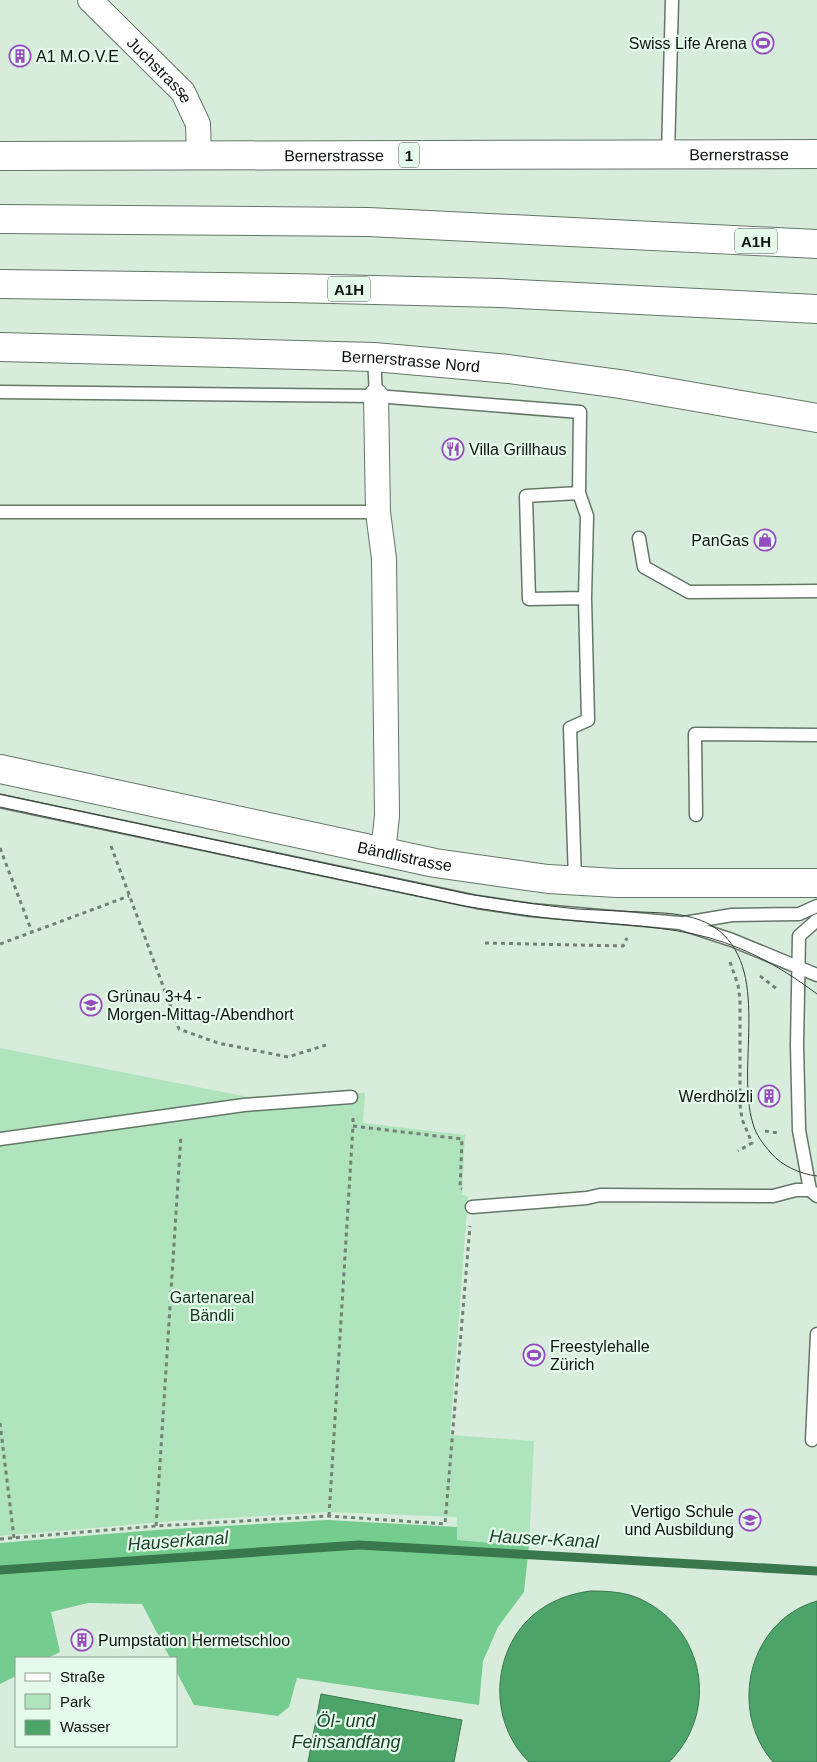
<svg xmlns="http://www.w3.org/2000/svg" width="817" height="1762" viewBox="0 0 817 1762" font-family="Arial,sans-serif">
<rect width="100%" height="100%" fill="#d8ecdc"/>
<path fill="#afe4bc" d="M0,1048L248,1097L365,1093L363,1123L465,1135L462,1195L468,1196L450,1435L534,1441L529,1546L456,1540L457,1517L330,1512L174,1521L0,1536Z"/>
<path fill="#75cc8f" d="M327,1520L457,1527V1540L529,1546L524,1592L498,1627L483,1661L479,1705L297,1678L289,1707L278,1716L194,1705L176,1671V1658H170L142,1604L88,1603L51,1612L60,1652L48,1658H16V1676L0,1684V1543L155,1530Z"/>
<path fill="#4ca468" stroke="#39784d" d="M590,1591C610,1591 630,1592 648,1603C707,1636 717,1715 669,1762H529C482,1716 493,1631 553,1602C565,1596 577,1593 590,1591Z
M817,1601V1762H773C728,1710 748,1621 817,1601Z
M321,1694L462,1720L454,1762H308Z"/>
<g fill="none" stroke-linecap="round" stroke-linejoin="round">
<path stroke="#39784d" stroke-width="9" d="M0,1570L359,1545L817,1571"/>
<g stroke="#647668" stroke-width="15">
<path id="lane" d="M668,155L672,0
M374,357L376,396
M0,392L376,396L580,412L579,493L587,516L585,598L529,599L526,496L579,493
M0,512H378
M639,538L644,567L689,592L817,591
M0,801L477,902L531,910L680,923L732,940L817,975
M696,815L695,734L817,735
M575,880L570,728L588,720L585,598
M817,920L799,936L797,1045L799,1130L810,1190L817,1196
M684,923L732,915L799,914L817,906
M0,1139L244,1105L351,1097
M472,1207L587,1198L600,1195L773,1196L796,1190H810
M812,1440L817,1334"/>
</g>
<g stroke="#647668" stroke-width="26">
<g id="street">
<path id="s1" d="M90,0L183,92L198,124L199,155"/>
<path d="M376,396L378,512L384,559L387,816L383,852"/>
</g>
</g>
<g stroke="#647668" stroke-width="30">
<g id="secondary">
<path id="s2" d="M0,769L435,863L548,879L617,883H817"/>
</g>
</g>
<g stroke="#647668" stroke-width="30">
<g id="primary">
<path id="s3" d="M0,156L817,154"/>
<path id="s4" d="M0,347L374,357L509,369L620,384L817,418"/>
</g>
</g>
<g stroke="#647668" stroke-width="30">
<path id="highway" d="M0,219L368,222L817,244
M0,284L290,288L500,293L817,309"/>
</g>
<path stroke="#738076" stroke-width="3" stroke-dasharray="4 4" stroke-linecap="butt" d="M111,846L179,1029L218,1043L288,1057L326,1045
M0,848L32,932
M485,943L623,946L627,938
M0,944L129,896
M730,962L738,985L740,1000V1105L742,1119L752,1143L738,1151
M760,976L777,989
M353,1118V1126L462,1139L460,1188L462,1189
M765,1131L778,1133
M0,1423L14,1538
M329,1516L353,1126
M156,1526L181,1135
M0,1539L156,1526L329,1516L445,1524L470,1226"/>
<use href="#lane" stroke="#fff" stroke-width="12"/>
<use href="#street" stroke="#fff" stroke-width="24"/>
<use href="#secondary" stroke="#fff" stroke-width="28"/>
<use href="#primary" stroke="#fff" stroke-width="28"/>
<use href="#highway" stroke="#fff" stroke-width="28"/>
<path stroke="#37413a" stroke-width="1" d="M0,794L468,894C504,900 540,905 577,909C598,910 620,911 641,912C666,913 692,913 714,927C773,967 735,1065 753,1124C756,1135 763,1144 771,1153C782,1166 800,1174 817,1176
M0,807L464,906C502,912 539,918 577,921C622,925 666,926 710,938C749,949 784,969 817,994"/>
</g>
<defs>
<g id="stadium-ring" transform="scale(1.125)"><circle r="9.5" fill="#e5faea" stroke="#954dc0" stroke-width="1.5"/><path d="M0-5a6.5 5 0 1 0 0 10a6.5 5 0 1 0 0-10ZM-3.5-1.8h7v3.6h-7Z" fill="#954dc0"/></g>
<g id="building-ring" transform="scale(1.125)"><circle r="9.5" fill="#e5faea" stroke="#954dc0" stroke-width="1.5"/><path d="M-4-6H4V6H1V3H-1V6H-4ZM-2.5-4.3h1.7v1.8h-1.7ZM.8-4.3h1.7v1.8H.8ZM-2.5-1h1.7V.8h-1.7ZM.8-1h1.7V.8H.8Z" fill="#954dc0"/></g>
<g id="restaurant-ring" transform="scale(1.125)"><circle r="9.5" fill="#e5faea" stroke="#954dc0" stroke-width="1.5"/><path d="M-5-6h1v4h1v-4h1v4h1v-4h1v5L-1.5 .5V6h-2V.5L-5-1ZM5-6V6H3V1.5H1.5Q1.5-4 5-6Z" fill="#954dc0"/></g>
<g id="shop-ring" transform="scale(1.125)"><circle r="9.5" fill="#e5faea" stroke="#954dc0" stroke-width="1.5"/><path d="M-5-2.5h2.3a2.7 3.5 0 0 1 5.4 0H5L5.5 6h-11ZM-1.5-2.5h3a1.5 2.3 0 0 0-3 0Z" fill="#954dc0"/></g>
<g id="school-ring" transform="scale(1.125)"><circle r="9.5" fill="#e5faea" stroke="#954dc0" stroke-width="1.5"/><path d="M0-5L7-2L0 1L-7-2ZM-4 1L0 2.5L4 1V4Q0 6-4 4Z" fill="#954dc0"/></g>
</defs>
<g fill-rule="evenodd">
<use href="#stadium-ring" x="763" y="43"/>
<use href="#building-ring" x="20" y="56"/>
<use href="#restaurant-ring" x="453" y="449"/>
<use href="#shop-ring" x="765" y="540"/>
<use href="#school-ring" x="91" y="1005"/>
<use href="#building-ring" x="769" y="1096"/>
<use href="#stadium-ring" x="534" y="1355"/>
<use href="#school-ring" x="750" y="1520"/>
<use href="#building-ring" x="82" y="1640"/>
</g>
<g text-anchor="middle" dominant-baseline="central" stroke-width="4.5" stroke-linejoin="round" paint-order="stroke">
<g fill="#e5faea" stroke="#4d5850" stroke-width="1">
<rect x="399" y="142.5" width="20" height="25" rx="4"/>
<rect x="735" y="228.5" width="42" height="25" rx="4"/>
<rect x="328" y="276.5" width="42" height="25" rx="4"/>
</g>
<g font-size="15" font-weight="bold" fill="#0c130e">
<text x="409" y="155">1</text>
<text x="756" y="241">A1H</text>
<text x="349" y="289">A1H</text>
</g>
<g font-size="16" fill="#0c130e" stroke="#e5faea" text-anchor="start">
<text x="747" y="43" text-anchor="end">Swiss Life Arena</text>
<text x="36" y="56">A1 M.O.V.E</text>
<text x="469" y="449">Villa Grillhaus</text>
<text x="749" y="540" text-anchor="end">PanGas</text>
<text x="107" y="996">Grünau 3+4 -<tspan x="107" dy="18">Morgen-Mittag-/Abendhort</tspan></text>
<text x="753" y="1096" text-anchor="end">Werdhölzli</text>
<text x="550" y="1346">Freestylehalle<tspan x="550" dy="18">Zürich</tspan></text>
<text x="734" y="1511" text-anchor="end">Vertigo Schule<tspan x="734" dy="18">und Ausbildung</tspan></text>
<text x="98" y="1640">Pumpstation Hermetschloo</text>
</g>
<g font-size="16" fill="#0c130e" stroke="#e5faea">
<text stroke="none"><textPath href="#s1" startOffset="99">Juchstrasse</textPath></text>
<text stroke="none"><textPath href="#s3" startOffset="739">Bernerstrasse</textPath></text>
<text stroke="none"><textPath href="#s3" startOffset="334">Bernerstrasse</textPath></text>
<text stroke="none"><textPath href="#s4" startOffset="411">Bernerstrasse Nord</textPath></text>
<text stroke="none"><textPath href="#s2" startOffset="414">Bändlistrasse</textPath></text>
</g>
<g font-size="16" fill="#10351d" stroke="#e5faea">
<text x="212" y="1297">Gartenareal<tspan x="212" dy="18">Bändli</tspan></text>
</g>
<g font-size="18" font-style="italic" fill="#193e25" stroke="#e5faea">
<text transform="translate(544 1539) rotate(3)">Hauser-Kanal</text>
<text transform="translate(178 1541) rotate(-4)">Hauserkanal</text>
<text x="346" y="1721">Öl- und<tspan x="346" dy="21">Feinsandfang</tspan></text>
</g>
</g>
<rect x="15" y="1657" width="162" height="90" fill="#e5faea" stroke="#8e9e92"/>
<rect x="25" y="1673" width="25" height="8" fill="#ffffff" stroke="#8e9e92"/>
<text x="60" y="1682" font-size="15" fill="#0c130e">Straße</text>
<rect x="25" y="1694" width="25" height="15" fill="#afe4bc" stroke="#8e9e92"/>
<text x="60" y="1707" font-size="15" fill="#0c130e">Park</text>
<rect x="25" y="1720" width="25" height="15" fill="#4ca468" stroke="#8e9e92"/>
<text x="60" y="1732" font-size="15" fill="#0c130e">Wasser</text>
</svg>
